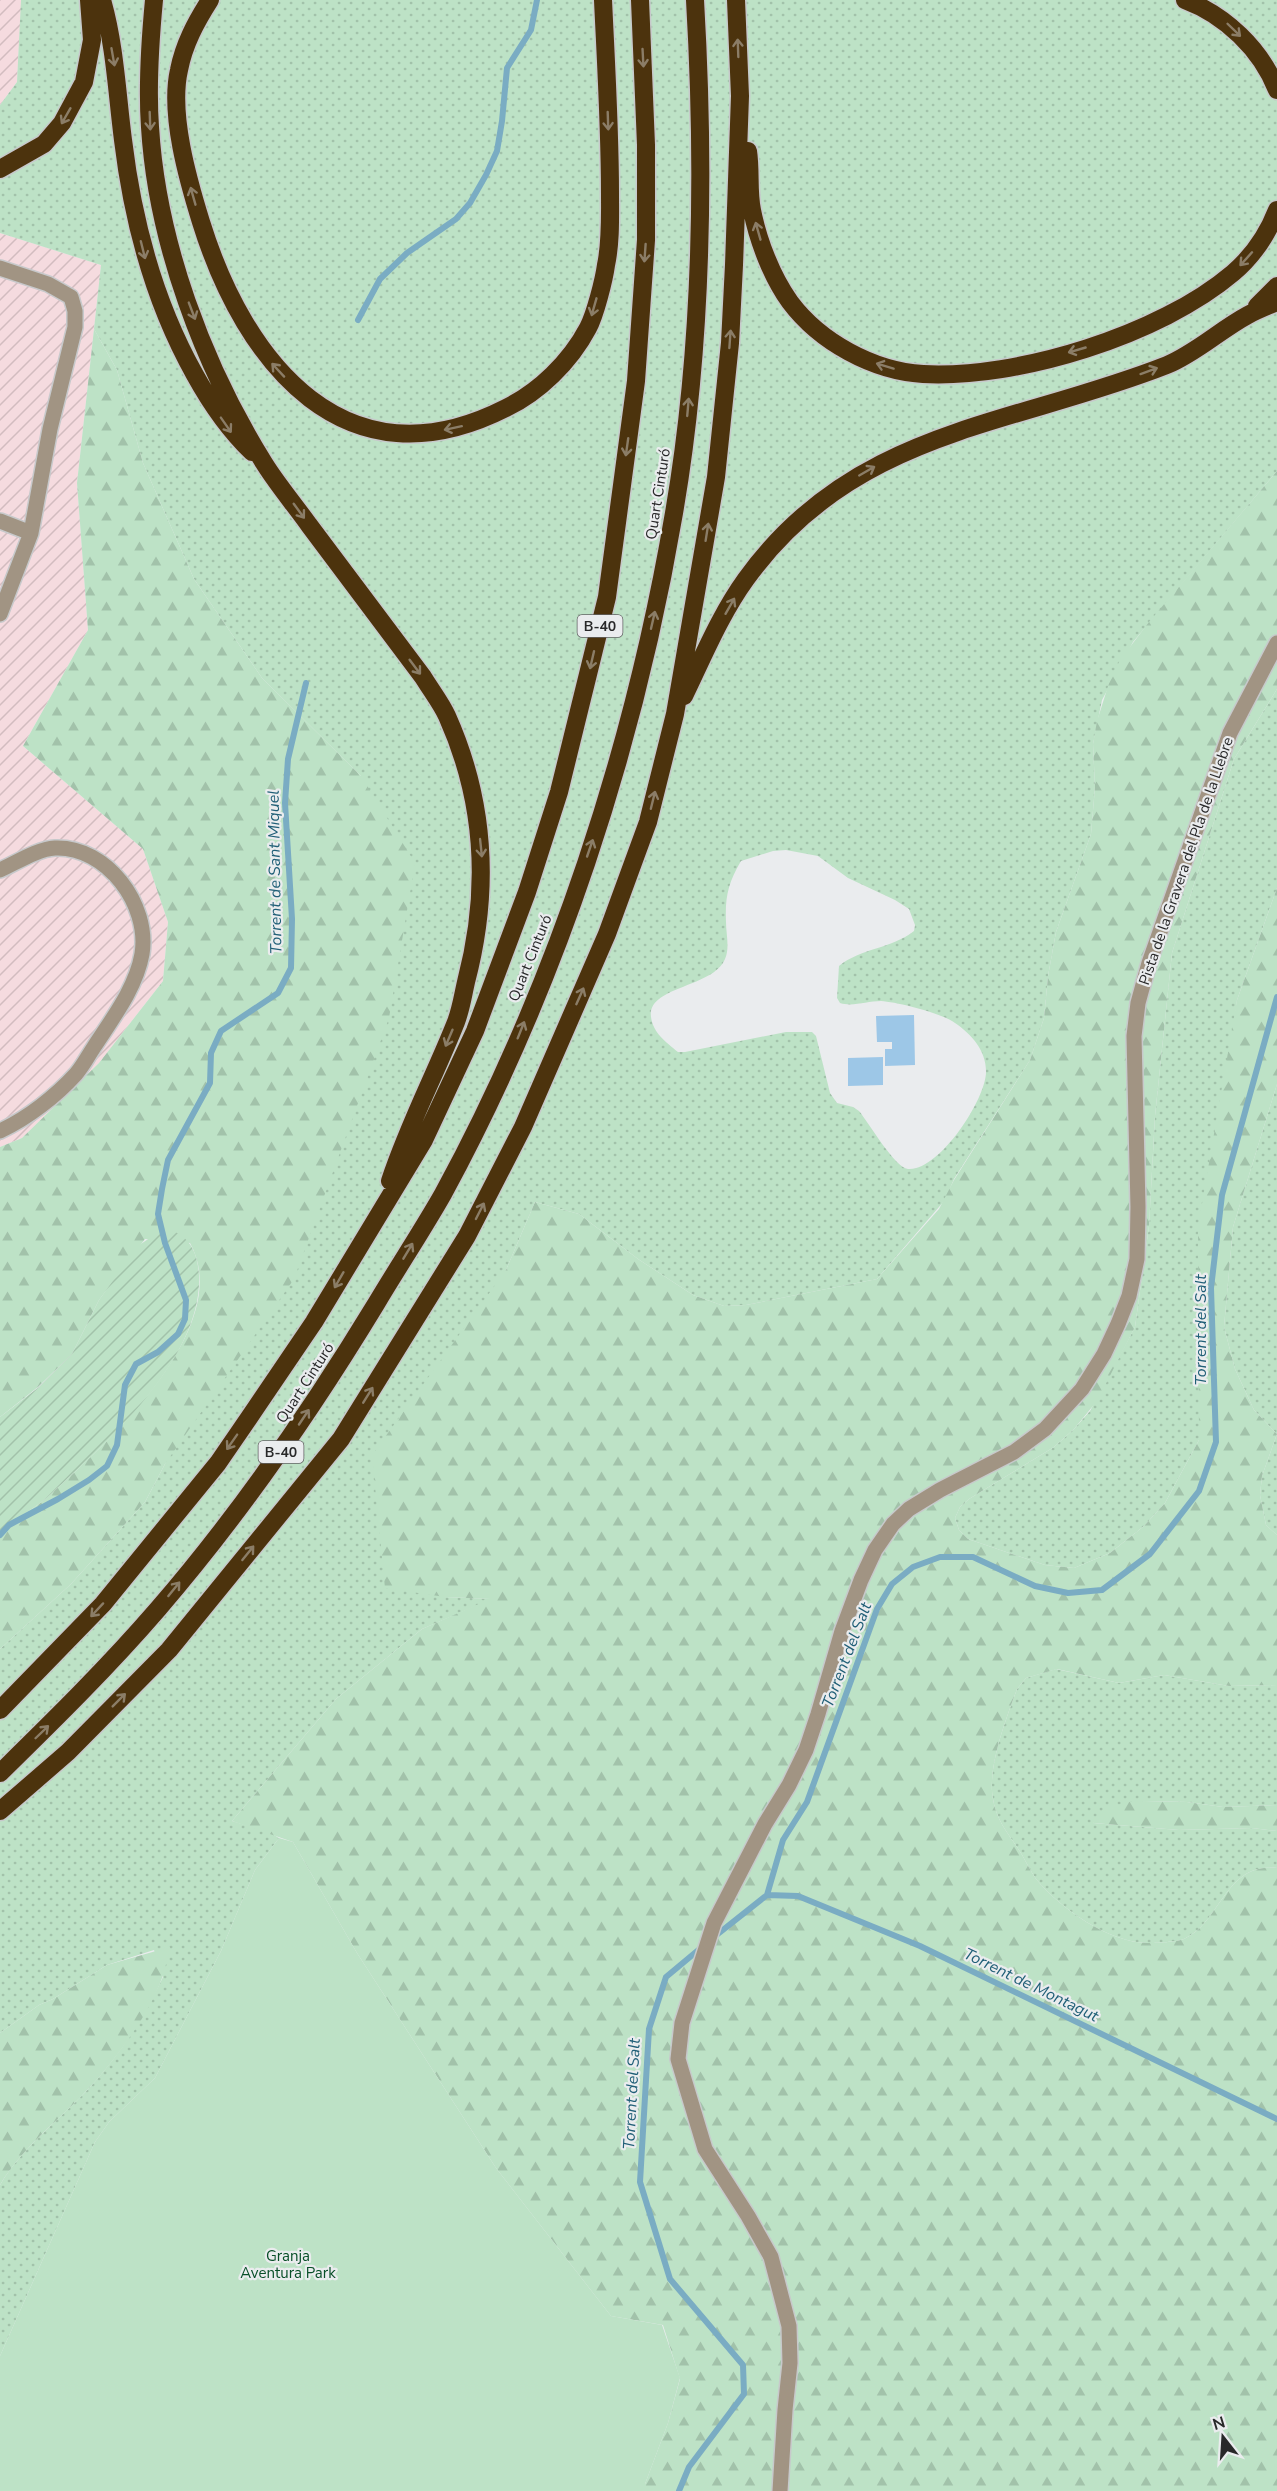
<svg xmlns="http://www.w3.org/2000/svg" width="1277" height="2491" viewBox="0 0 1277 2491" font-family="'Nunito Sans',sans-serif">
<defs>
<pattern id="industrial-furrows" width="10" height="10" patternUnits="userSpaceOnUse" patternTransform="scale(1.5)"><rect width="10" height="10" fill="#f5dbdf"/><path d="M-1 1l2-2M0 10L10 0M9 11l2-2" fill="none" stroke="#d2bcbf"/></pattern>
<pattern id="grass-dots" width="8" height="8" patternUnits="userSpaceOnUse" patternTransform="scale(1.5)"><rect width="8" height="8" fill="#bde2c6"/><path d="M2 2h.1M6 6h.1" fill="none" stroke="#a2c2aa" stroke-width="1.8" stroke-linecap="round"/></pattern>
<pattern id="forest-firs" width="22" height="20" patternUnits="userSpaceOnUse" patternTransform="scale(1.5)"><rect width="22" height="20" fill="#bde2c6"/><path d="M5 1l3.5 6h-7zM16 11l3.5 6h-7z" fill="#a2c2aa"/></pattern>
<pattern id="garden-furrows" width="10" height="10" patternUnits="userSpaceOnUse" patternTransform="scale(1.5)"><rect width="10" height="10" fill="#bde2c6"/><path d="M-1 1l2-2M0 10L10 0M9 11l2-2" fill="none" stroke="#a2c2aa"/></pattern>
</defs>
<rect width="100%" height="100%" fill="#eaecee"/>
<path fill="url(#industrial-furrows)" d="M0,0H21V8L17,82L0,105Z
M0,233L101,265L77,483L88,630L23,746L143,849L168,922L163,981L99,1063L22,1138L0,1147Z"/>
<path fill="url(#grass-dots)" fill-rule="evenodd" d="M21,0H1277V471L1133,642L1102,700L1093,744L1095,787L1091,834L1056,932L1048,976L1044,1018L1030,1060L954,1179L945,1200L877,1279L746,1305L724,1306L693,1295L638,1259L579,1214L535,1202L506,1270L445,1597L492,1599L422,1629L336,1699L232,1821L269,1832L279,1838L255,1870L221,1951L155,2078L109,2122L95,2142L0,2356V2185C23,2146 62,2118 91,2086C120,2054 145,2016 163,1977L154,1950L107,1965L53,1999L39,2005L0,2033V1649L71,1584L145,1502L165,1464L361,776L262,678L194,579L143,463L117,370L94,329L101,265L0,233V105L17,82ZM786,850L818,856L848,878L895,900L909,909L915,925L914,931C891,949 861,948 839,966L837,998L840,1003C853,1007 867,1001 881,1001C897,1002 942,1013 955,1023C971,1034 986,1050 986,1071C987,1098 939,1172 908,1169C895,1168 869,1123 859,1111L853,1107L837,1103L830,1093L816,1036L812,1032H786L685,1052H678C666,1042 653,1033 651,1017C647,986 713,988 725,959C730,948 726,934 726,922C725,897 728,883 741,861L773,851Z
M1277,689V888L1237,1000L1200,1332L1199,1440L1165,1503L1144,1526L1110,1553L1074,1568L1045,1565L968,1539L959,1530L955,1518L960,1507L969,1499L1054,1447L1074,1429L1090,1411L1135,1327L1149,1226L1155,1116L1172,953L1234,759Z
M1277,1084V1535L1266,1525L1260,1495L1262,1476L1277,1434L1254,1410L1235,1369L1224,1327L1233,1227Z
M1056,1669L1119,1683L1164,1675L1229,1686L1277,1685V1805L1223,1807L1187,1802L1145,1801L1093,1823L1179,1830L1252,1828L1277,1831V1868C1225,1862 1221,1923 1184,1939C1177,1942 1156,1943 1148,1943C1109,1943 1060,1908 1036,1879C1029,1869 1024,1857 1017,1847C1007,1832 996,1819 993,1799C987,1768 1006,1719 1017,1689L1026,1678Z"/>
<path fill="url(#forest-firs)" d="M94,329L117,370L143,463L194,579L262,678L361,776L415,863L389,1018L294,1279L165,1464L145,1502L71,1584L0,1649V1531C17,1518 36,1508 52,1493C107,1443 236,1326 190,1243L145,1239L99,1300L72,1354L38,1387L0,1417V1147L22,1138L99,1063L163,981L168,922L143,849L23,746L88,630L77,483Z
M1277,471V689L1234,759L1172,953L1155,1116L1149,1226L1135,1327L1097,1401L1074,1429L1054,1447L969,1499L960,1507L955,1518L959,1530L968,1539L1045,1565L1074,1568L1110,1553L1144,1526L1165,1503L1199,1440L1198,1227L1237,1000L1277,888V1084L1233,1227L1224,1327L1235,1369L1254,1410L1277,1434L1262,1476L1260,1495L1266,1525L1277,1535V1685L1229,1686L1164,1675L1119,1683L1057,1669L1026,1678L1017,1689C1006,1719 987,1768 993,1799C996,1819 1007,1832 1017,1847C1024,1857 1029,1869 1036,1879C1060,1908 1109,1943 1148,1943C1156,1943 1177,1942 1184,1939C1221,1923 1225,1862 1277,1868V2491H645V2484L668,2423L680,2379L663,2325L611,2316L496,2168L357,1953L293,1842L232,1821L336,1699L422,1629L490,1599L445,1597L385,1588L372,1455L506,1270L535,1202L579,1214L638,1259L693,1295L724,1306L746,1305L877,1279L939,1209L954,1180L1030,1060L1044,1018L1048,976L1056,932L1091,834L1095,787L1093,744L1097,721L1110,680L1120,660L1149,622Z
M1145,1801L1187,1802L1223,1807L1277,1805V1831L1252,1828L1179,1830L1093,1823L1100,1811L1127,1802Z
M170,1947C167,1957 166,1968 162,1978C150,2013 116,2059 91,2086C61,2119 23,2146 0,2185V2033L39,2005L53,1999L107,1965Z"/>
<path fill="#bde2c6" d="M279,1838L293,1842L357,1953L496,2168L611,2316L662,2325L680,2378L668,2423L645,2484V2491H0V2356L95,2142L109,2122L155,2078L221,1951L255,1870Z"/>
<path fill="url(#garden-furrows)" d="M173,1231C192,1239 198,1256 199,1275C203,1357 107,1443 52,1493C36,1508 17,1518 0,1531V1417L39,1387L72,1354L99,1300L138,1246L154,1235Z"/>
<g fill="none" stroke-linecap="round" stroke-linejoin="round">
<path stroke="#7aacc3" stroke-width="6" d="M358,320L380,279L407,253L456,219L470,203L486,175L497,151L502,121L507,68L531,30L537,0
M0,1535L9,1525L58,1499L89,1480L107,1466L117,1445L125,1385L136,1364L158,1352L178,1334L185,1319L186,1300L165,1243L158,1214L162,1189L168,1160L210,1083L211,1053L221,1031L278,993L291,968L292,919L285,803L288,759L306,683
M767,1895L798,1896L920,1946L1277,2119
M714,1937L767,1895L783,1840L807,1802L877,1609L892,1584L913,1567L940,1557H973L1035,1586L1068,1593L1102,1590L1150,1554L1199,1491L1216,1442L1211,1288L1222,1195L1277,997
M679,2491L689,2467L744,2394L743,2365L670,2279L640,2182L649,2029L666,1977L702,1947"/>
</g>
<path fill="#9dc7e7" d="M914,1015L915,1065L885,1066V1049H892V1042H877L876,1016Z
M883,1057V1085L848,1086V1058Z"/>
<g fill="none" stroke-linecap="round" stroke-linejoin="round">
<g stroke="#c7c9cb" stroke-width="18">
<path id="street" d="M0,268L48,284L71,297L75,311V327L50,429L31,533L0,614
M0,521L31,533
M0,870C16,863 37,849 55,848C107,846 150,905 142,954C136,988 112,1019 94,1047C88,1056 83,1066 76,1074C56,1096 28,1118 0,1131
M780,2491L785,2410L790,2363L789,2326L771,2257L748,2216L705,2149L678,2059L682,2023L714,1923L765,1824L789,1785L806,1750L818,1714L842,1631L861,1580L875,1550L893,1524L909,1509L940,1490L1014,1452L1045,1429L1082,1389L1104,1354L1118,1324L1129,1296L1137,1259L1138,1207L1134,1036L1138,1003L1149,963L1230,733L1277,643"/>
</g>
<g stroke="#c7c9cb" stroke-width="21">
<path id="highway" d="M102,0C115,45 117,94 123,140C133,223 154,302 195,375C211,404 228,429 252,452
M154,0C150,42 147,85 150,127C157,242 203,365 264,463C277,484 294,504 309,525C347,576 385,627 423,677C431,690 441,703 447,716C486,803 490,891 466,982C463,995 461,1009 456,1022C435,1075 408,1126 390,1181
M210,0C196,22 184,44 179,70C169,114 188,180 201,222C245,364 346,489 506,408C539,392 570,362 588,328C595,315 604,280 606,265C611,242 610,216 610,193C610,129 606,64 603,0
M1185,0C1225,15 1261,49 1277,90
M748,151C751,171 748,191 752,210C758,241 772,277 790,302C820,342 873,371 923,374C1018,379 1160,335 1233,273C1253,256 1268,233 1277,210
M0,169L44,144L62,123L84,82L92,40L89,0
M1257,306L1277,286
M684,696C703,657 720,615 746,579C854,429 1010,427 1167,365C1196,353 1220,330 1248,315C1257,310 1267,306 1277,302
M0,1710L103,1604L218,1463L255,1409L314,1322L424,1140L475,1031L527,892L559,792L607,597L636,381L646,240V145L640,0
M0,1773C54,1720 108,1667 158,1609C240,1514 311,1411 376,1304C398,1267 422,1231 443,1194C557,984 634,748 674,513C703,345 705,170 695,0
M0,1811L68,1752L169,1650L341,1439L467,1236L523,1127L607,934L648,822L675,714L716,477L730,343L734,265L740,96L736,0"/>
</g>
<use href="#street" stroke="#a19483" stroke-width="15"/>
<use href="#highway" stroke="#4c330d" stroke-width="18"/>
</g>
<defs><path id="oneway-shaft" d="M-6 0H5M1.5-3L5.5 0L1.5 3" fill="none" stroke-width="1.6" stroke-linecap="round" stroke-linejoin="round" transform="scale(1.5)"/></defs>
<g stroke="#8b7d67">
<use href="#oneway-shaft" transform="translate(1234 30) rotate(44)"/>
<use href="#oneway-shaft" transform="translate(738 48) rotate(-92)"/>
<use href="#oneway-shaft" transform="translate(113 57) rotate(80)"/>
<use href="#oneway-shaft" transform="translate(643 58) rotate(87)"/>
<use href="#oneway-shaft" transform="translate(66 116) rotate(120)"/>
<use href="#oneway-shaft" transform="translate(150 121) rotate(88)"/>
<use href="#oneway-shaft" transform="translate(608 121) rotate(88)"/>
<use href="#oneway-shaft" transform="translate(193 196) rotate(-106)"/>
<use href="#oneway-shaft" transform="translate(758 231) rotate(-106)"/>
<use href="#oneway-shaft" transform="translate(143 250) rotate(76)"/>
<use href="#oneway-shaft" transform="translate(645 253) rotate(94)"/>
<use href="#oneway-shaft" transform="translate(1246 259) rotate(132)"/>
<use href="#oneway-shaft" transform="translate(594 307) rotate(106)"/>
<use href="#oneway-shaft" transform="translate(192 311) rotate(69)"/>
<use href="#oneway-shaft" transform="translate(730 339) rotate(-86)"/>
<use href="#oneway-shaft" transform="translate(1077 350) rotate(164)"/>
<use href="#oneway-shaft" transform="translate(885 366) rotate(-163)"/>
<use href="#oneway-shaft" transform="translate(278 370) rotate(-133)"/>
<use href="#oneway-shaft" transform="translate(1149 371) rotate(-20)"/>
<use href="#oneway-shaft" transform="translate(688 407) rotate(-85)"/>
<use href="#oneway-shaft" transform="translate(226 425) rotate(55)"/>
<use href="#oneway-shaft" transform="translate(453 428) rotate(168)"/>
<use href="#oneway-shaft" transform="translate(627 447) rotate(98)"/>
<use href="#oneway-shaft" transform="translate(867 471) rotate(-30)"/>
<use href="#oneway-shaft" transform="translate(299 511) rotate(54)"/>
<use href="#oneway-shaft" transform="translate(707 532) rotate(-81)"/>
<use href="#oneway-shaft" transform="translate(730 606) rotate(-60)"/>
<use href="#oneway-shaft" transform="translate(653 620) rotate(-77)"/>
<use href="#oneway-shaft" transform="translate(592 660) rotate(103)"/>
<use href="#oneway-shaft" transform="translate(415 667) rotate(53)"/>
<use href="#oneway-shaft" transform="translate(653 800) rotate(-76)"/>
<use href="#oneway-shaft" transform="translate(481 848) rotate(84)"/>
<use href="#oneway-shaft" transform="translate(590 848) rotate(-71)"/>
<use href="#oneway-shaft" transform="translate(580 996) rotate(-66)"/>
<use href="#oneway-shaft" transform="translate(521 1030) rotate(-68)"/>
<use href="#oneway-shaft" transform="translate(449 1038) rotate(113)"/>
<use href="#oneway-shaft" transform="translate(480 1211) rotate(-63)"/>
<use href="#oneway-shaft" transform="translate(408 1251) rotate(-59)"/>
<use href="#oneway-shaft" transform="translate(339 1280) rotate(120)"/>
<use href="#oneway-shaft" transform="translate(368 1395) rotate(-58)"/>
<use href="#oneway-shaft" transform="translate(304 1417) rotate(-56)"/>
<use href="#oneway-shaft" transform="translate(232 1442) rotate(125)"/>
<use href="#oneway-shaft" transform="translate(248 1553) rotate(-51)"/>
<use href="#oneway-shaft" transform="translate(174 1589) rotate(-51)"/>
<use href="#oneway-shaft" transform="translate(97 1610) rotate(133)"/>
<use href="#oneway-shaft" transform="translate(119 1700) rotate(-45)"/>
<use href="#oneway-shaft" transform="translate(42 1732) rotate(-44)"/>
</g>
<g text-anchor="middle" dominant-baseline="central" stroke-width="4.5" stroke-linejoin="round" paint-order="stroke">
<g fill="#eaecee" stroke="#626364" stroke-width="1.5">
<rect x="577.5" y="615" width="45" height="22" rx="4.5"/>
<rect x="258.5" y="1441" width="45" height="22" rx="4.5"/>
</g>
<g font-size="14" font-weight="bold" fill="#282829">
<text x="600" y="626">B-40</text>
<text x="281" y="1452">B-40</text>
</g>
<g font-size="15" fill="#282829" stroke="#eaecee">
<text transform="translate(658 494) rotate(-81)">Quart Cinturó</text>
<text transform="translate(1186 861) rotate(-71)">Pista de la Gravera del Pla de la Llebre</text>
<text transform="translate(530 958) rotate(-68)">Quart Cinturó</text>
<text transform="translate(305 1383) rotate(-57)">Quart Cinturó</text>
</g>
<g font-size="15" fill="#084f28" stroke="#eaecee">
<text x="288" y="2256">Granja<tspan x="288" dy="17">Aventura Park</tspan></text>
</g>
<g font-size="16" font-style="italic" fill="#205f77" stroke="#eaecee">
<text transform="translate(275 872) rotate(-91)">Torrent de Sant Miquel</text>
<text transform="translate(1201 1330) rotate(-90)">Torrent del Salt</text>
<text transform="translate(847 1655) rotate(-69)">Torrent del Salt</text>
<text transform="translate(1031 1985) rotate(26)">Torrent de Montagut</text>
<text transform="translate(632 2094) rotate(-87)">Torrent del Salt</text>
</g>
</g>
<g transform="translate(1223 2437) rotate(343)" stroke="#eaecee" stroke-width="4.5" paint-order="stroke">
<path d="M0-4.5L10 22L0 15L-10 22Z" fill="#282829"/>
<text y="-9" font-size="16" font-weight="bold" text-anchor="middle" fill="#282829">N</text>
</g>
</svg>
